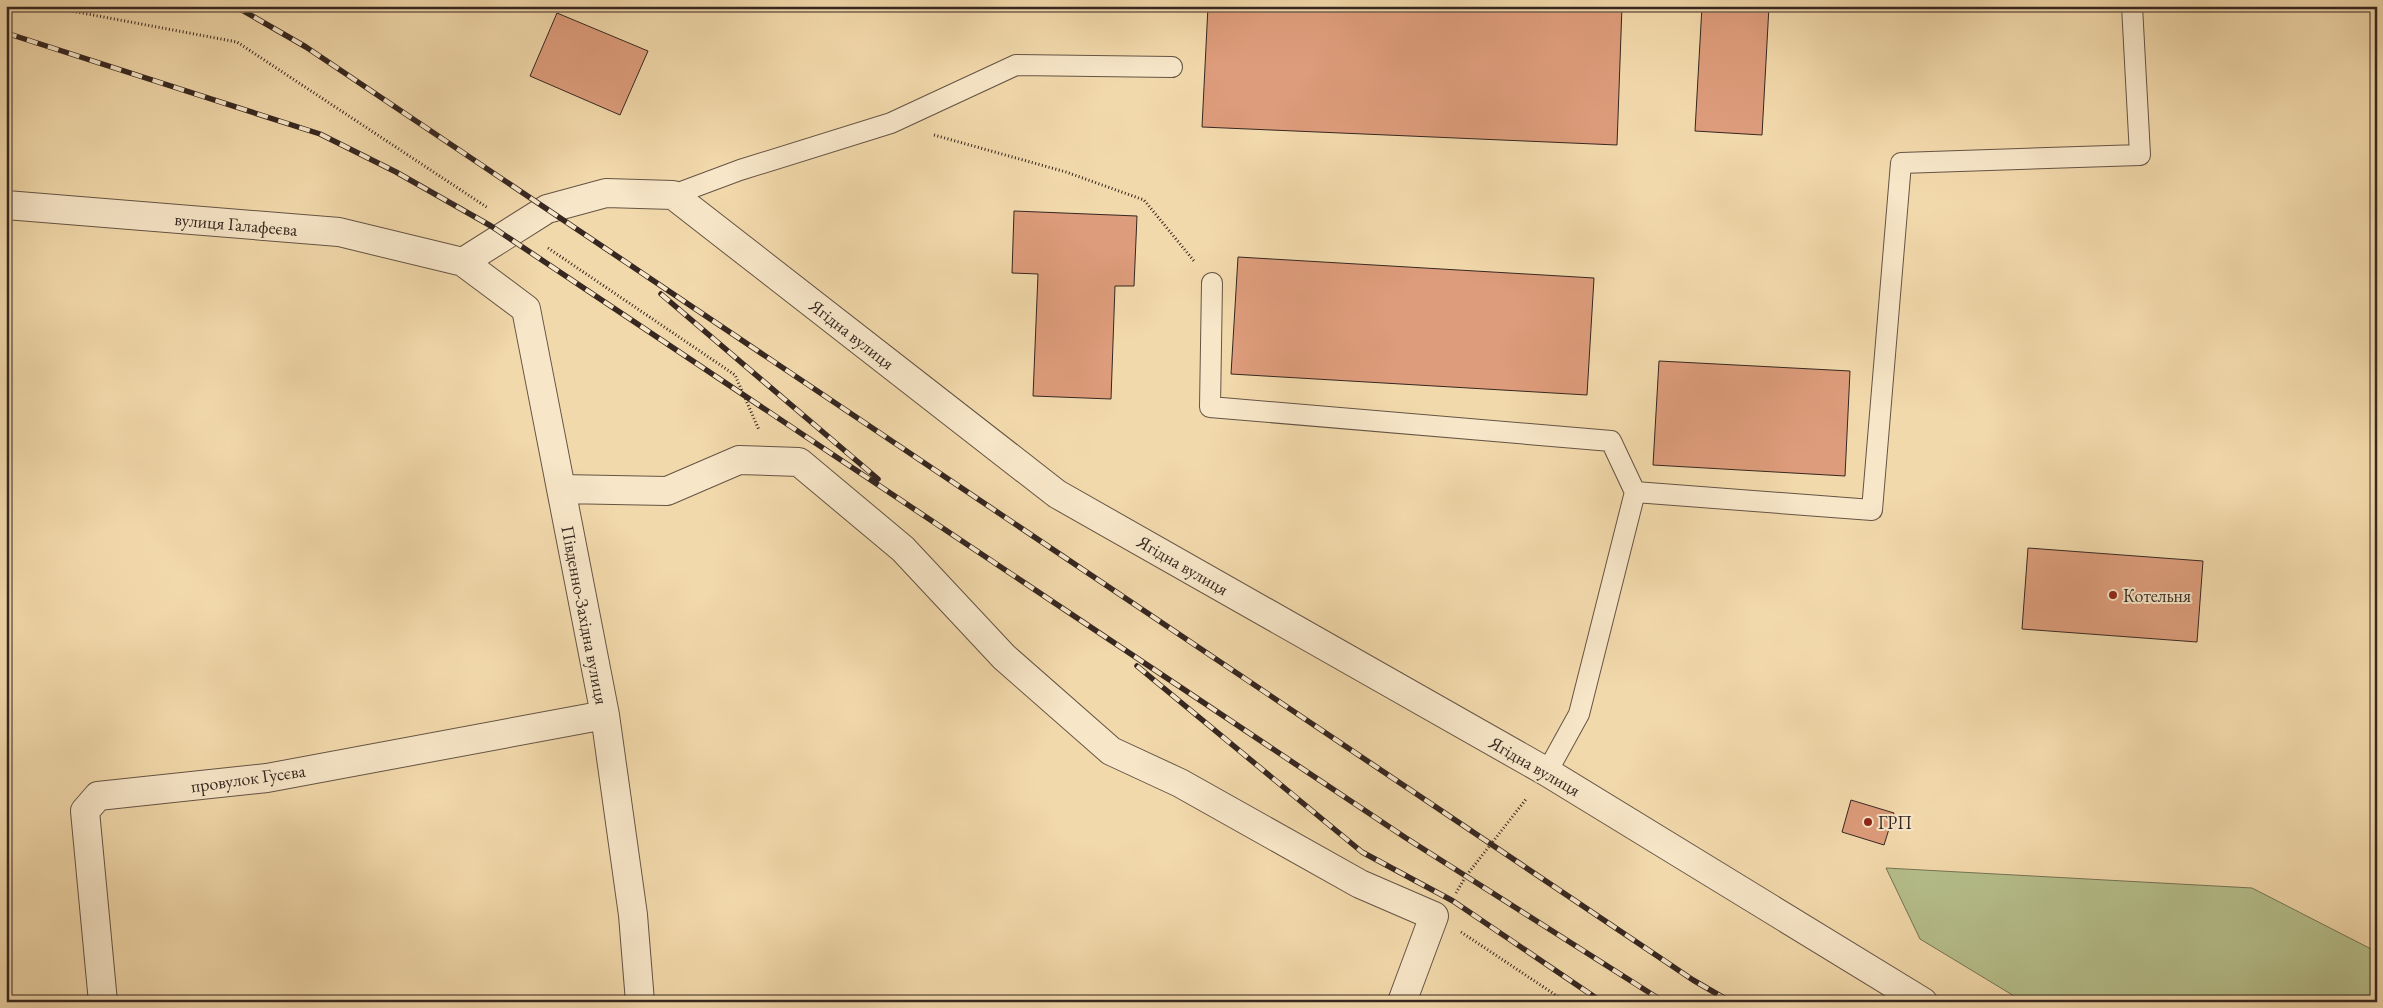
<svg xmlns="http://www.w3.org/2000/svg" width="2383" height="1008" viewBox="0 0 2383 1008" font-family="'EB Garamond',serif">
<rect width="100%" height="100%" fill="#f2d9ab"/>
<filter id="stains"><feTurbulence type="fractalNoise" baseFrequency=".004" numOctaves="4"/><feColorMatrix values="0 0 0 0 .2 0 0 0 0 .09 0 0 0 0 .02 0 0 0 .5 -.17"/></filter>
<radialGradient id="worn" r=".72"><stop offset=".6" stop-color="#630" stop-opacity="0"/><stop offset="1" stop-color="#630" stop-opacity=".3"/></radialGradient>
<path fill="#b6c08c" stroke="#767456" d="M1886,868L2252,888L2377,952V1002H2024L1920,939Z"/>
<path fill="#dd9c7b" stroke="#362721" d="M1208,6H1622L1617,145L1202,127Z
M1702,6H1769L1762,135L1695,131Z
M557,13L648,51L620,115L530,76Z
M1014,211L1137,216L1134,286H1115L1111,399L1033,396L1038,274L1012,273Z
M1238,257L1594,278L1587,395L1231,374Z
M1659,361L1850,371L1845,476L1653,465Z
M2028,548L2203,561L2197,642L2022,629Z
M1851,800L1894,813L1884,845L1842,832Z"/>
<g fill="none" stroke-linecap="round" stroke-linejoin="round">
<g stroke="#655444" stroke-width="22">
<path id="lane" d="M673,195L740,170L891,123L1016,65L1172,67
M1212,283L1210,407L1611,441L1635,492
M1547,772L1579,714L1635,492L1872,510L1901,163L2140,155L2132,6"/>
</g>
<g stroke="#655444" stroke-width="30">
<path id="street" d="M6,205L339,232L463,262L526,309L605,715L633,915L640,1002
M463,262L547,209L606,193L673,195L1057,494L1547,772L1923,1002
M561,489L667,491L739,460L799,462L903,549L1004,657L1111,751L1180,783L1360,884L1434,916L1402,1002
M103,1002L85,811L98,796L267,778L605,715"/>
</g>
<path stroke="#362721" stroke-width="3" stroke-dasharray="1 2.5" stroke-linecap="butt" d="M45,6L237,42L488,208
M934,135L1066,172L1144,200L1194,261
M548,248L735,375L759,430
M1456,893L1466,876L1527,798
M1461,932L1566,1002"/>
<use href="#lane" stroke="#f7e6c8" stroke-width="20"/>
<use href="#street" stroke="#f7e6c8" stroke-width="28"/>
<g stroke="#362721" stroke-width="5.5">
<path id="rail" d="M235,6L306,47L1693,980L1731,1002
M6,33L320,134L396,172L491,226L1406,838L1664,1002
M661,294L878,479
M1137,666L1362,852L1453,901L1602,1002"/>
</g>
<use href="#rail" stroke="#f7e6c8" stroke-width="4" stroke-dasharray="11" stroke-linecap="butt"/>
</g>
<g fill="#8f2418" stroke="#f7e6c8" stroke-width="2">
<circle cx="2113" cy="595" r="5"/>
<circle cx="1868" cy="822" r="5"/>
</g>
<g text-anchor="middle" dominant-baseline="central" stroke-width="4" stroke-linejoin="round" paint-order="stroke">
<g font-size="18" fill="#362721" stroke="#f7e6c8">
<text transform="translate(236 224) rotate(5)">вулиця Галафеєва</text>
<text transform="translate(852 334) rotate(38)">Ягідна вулиця</text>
<text transform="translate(1183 565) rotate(30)">Ягідна вулиця</text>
<text transform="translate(585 615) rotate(79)">Південно-Західна вулиця</text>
<text transform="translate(1535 766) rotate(30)">Ягідна вулиця</text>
<text transform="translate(248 778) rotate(-8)">провулок Гусєва</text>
</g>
<g font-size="18" fill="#362721" stroke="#f7e6c8" text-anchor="start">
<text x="2123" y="595">Котельня</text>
<text x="1878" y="822">ГРП</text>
</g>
</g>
<rect width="2383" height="1008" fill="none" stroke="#f2d9ab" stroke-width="25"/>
<rect x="8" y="8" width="2368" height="993" fill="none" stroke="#362721" stroke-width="2.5"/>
<rect x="12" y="12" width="2358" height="983" fill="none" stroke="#362721"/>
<rect width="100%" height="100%" filter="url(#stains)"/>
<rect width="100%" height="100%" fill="url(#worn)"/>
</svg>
